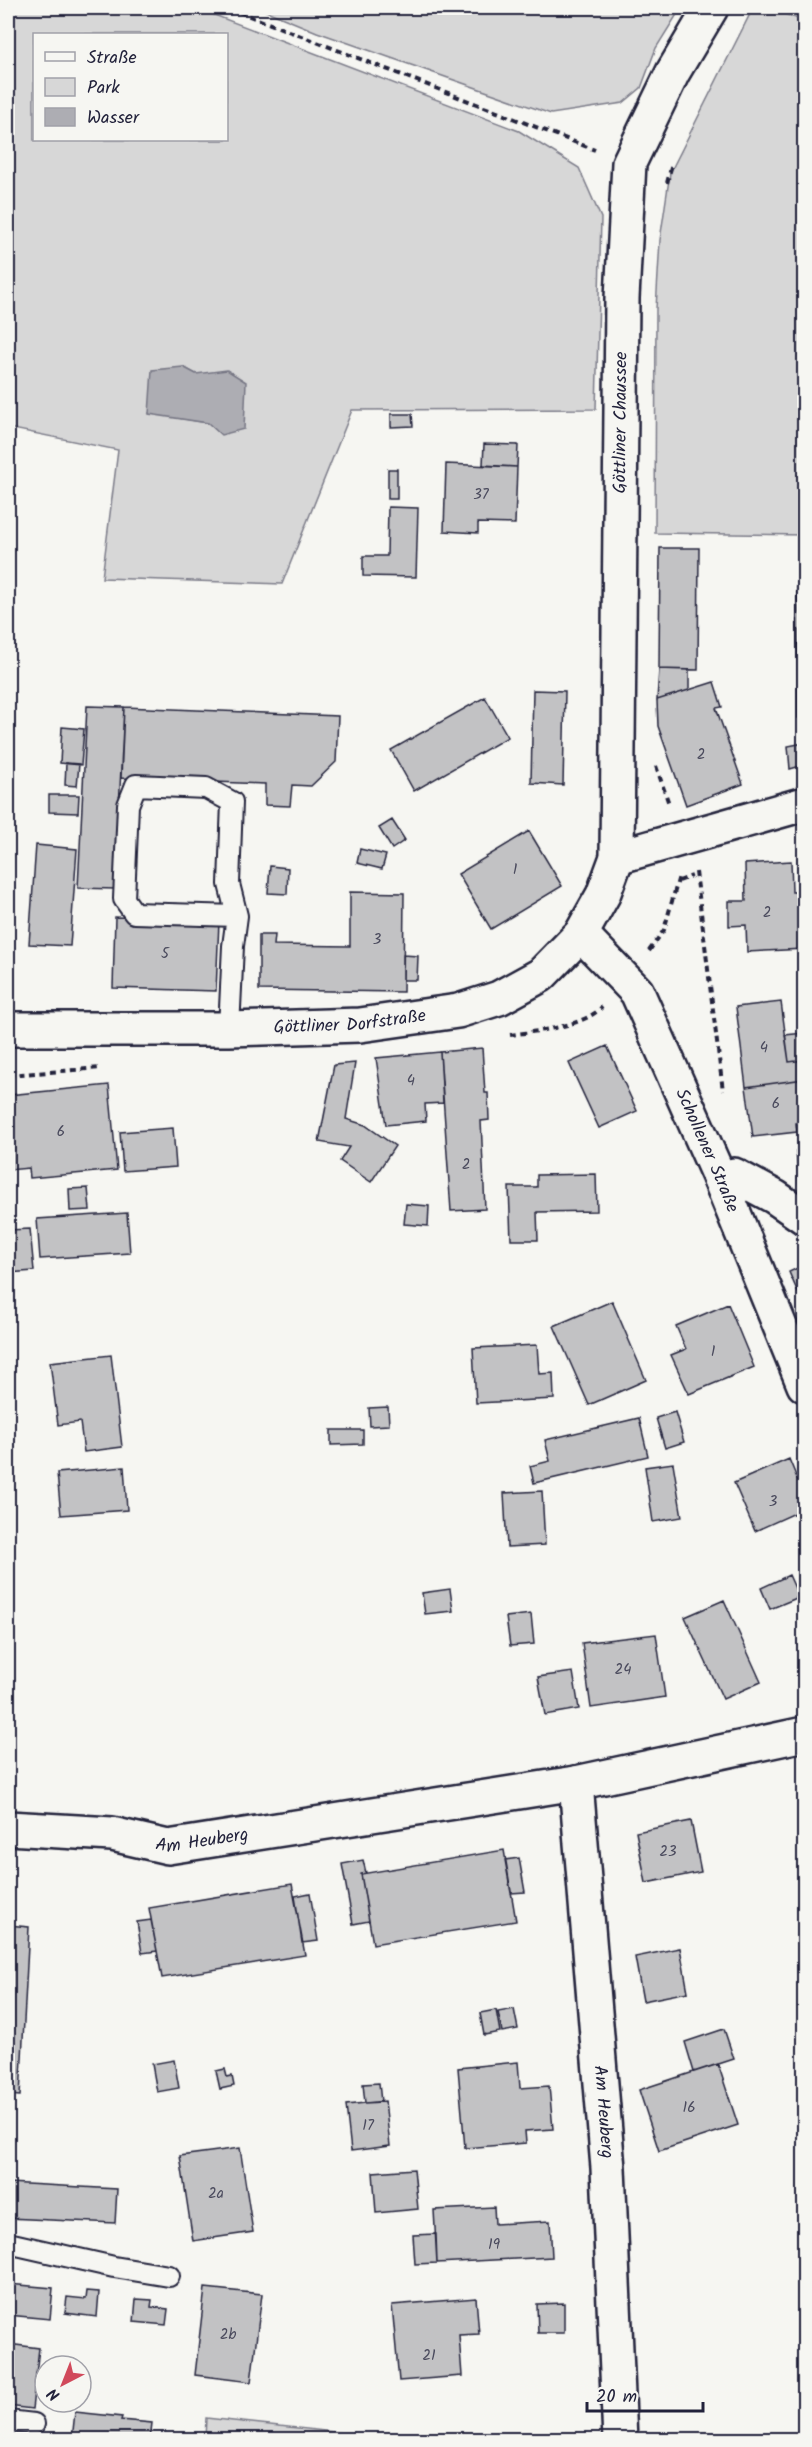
<svg xmlns="http://www.w3.org/2000/svg" width="812" height="2447" viewBox="0 0 812 2447" font-family="Kalam,sans-serif">
<rect width="100%" height="100%" fill="#f6f6f2"/>
<filter id="ink" filterUnits="userSpaceOnUse"><feTurbulence type="fractalNoise" baseFrequency=".0167" numOctaves="2"/><feDisplacementMap in="SourceGraphic" scale="12" xChannelSelector="R" yChannelSelector="G"/><feConvolveMatrix kernelMatrix="1 2 1 2 8 2 1 2 1" color-interpolation-filters="sRGB"/></filter>
<g filter="url(#ink)">
<path fill="#d7d7d7" stroke="#7c7c89" stroke-width="1.5" fill-rule="evenodd" d="M8,8H196L519,131L579,168L601,218L596,409L352,410L282,584L102,578L118,450L8,428ZM34,34H226V140H34ZM183,367L196,374L208,423L149,413Z
M259,8H681L656,48L641,88L623,103L551,114L317,32Z
M753,8H768L804,21V535L655,533L656,309L660,240L670,173Z
M206,2418L398,2439H205Z"/>
<path fill="#adadb3" stroke="#757583" stroke-width="1.5" d="M183,367L196,374L227,370L246,382L244,429L221,435L208,423L149,414L152,370Z"/>
<path fill="#c2c2c4" stroke="#22223b" stroke-width="1.5" d="M391,414H412L413,426L391,427Z
M484,444L518,445L517,467L483,465Z
M446,464L517,467L515,524L478,523V533L444,531Z
M388,469H397V499H388Z
M388,507L418,508L416,577L363,576V556H387Z
M660,548H699L698,670L659,669Z
M797,554H804V718H798Z
M659,669L689,670V690L657,700Z
M714,682L722,707L716,708L743,784L686,805L658,726L657,700Z
M533,690L565,691L563,785L531,783Z
M485,697L508,737L414,791L391,750Z
M87,706L124,707L115,889L78,888Z
M124,707L338,716L336,762L311,786L292,785L290,806L265,805V784L121,778Z
M62,727L84,729L81,765L60,763Z
M804,743V765L790,769L788,746Z
M66,763L79,764L77,786L65,785Z
M49,795H79L78,813L49,812Z
M392,820L405,840L392,849L379,828Z
M529,831L562,886L491,929L458,874Z
M36,845L77,849L70,946L29,944Z
M360,849L386,855L382,869L357,863Z
M791,861L792,892H804V949L747,952L746,925L729,926V901H746L745,864Z
M270,866L288,868L287,894L268,893Z
M350,892L404,893L403,992L259,990V935H275L274,945L350,946Z
M115,917L219,921L216,991L113,988Z
M403,955L418,956L417,980H403Z
M781,1002L789,1062L804,1060V1079L746,1087L736,1007Z
M804,1033V1060L789,1062L785,1035Z
M607,1046L637,1111L599,1128L569,1063Z
M482,1048L485,1093H488L489,1120L481,1121L485,1209L451,1211L440,1052Z
M440,1052L443,1103L425,1104L426,1121L386,1125L376,1058Z
M355,1063L346,1119L365,1125L395,1146L371,1182L340,1161L349,1147L319,1142L334,1065Z
M804,1079V1122L796,1123L797,1132L753,1137L746,1087Z
M109,1085L117,1170L30,1178L29,1168L8,1170V1095Z
M173,1128L176,1167L123,1171L120,1132Z
M804,1150V1188L799,1184L796,1151Z
M596,1174L597,1211L537,1212L538,1240H511L509,1187H537V1175Z
M88,1188L90,1210L70,1211L69,1189Z
M406,1204L429,1206L428,1226L404,1224Z
M127,1213L130,1253L40,1259L37,1219Z
M30,1229L34,1271L8,1273V1230Z
M804,1265V1294L800,1297L789,1272Z
M612,1301L646,1380L589,1405L554,1326Z
M728,1304L754,1367L689,1394L671,1355L686,1349L676,1326Z
M537,1345L539,1374L553,1373L554,1399L476,1403L473,1348Z
M111,1355L122,1447L84,1452L80,1422L58,1425L50,1362Z
M388,1407L389,1425L370,1426L369,1408Z
M675,1412L684,1442L665,1448L656,1418Z
M639,1418L648,1456L534,1483L530,1466L550,1461L545,1440Z
M331,1430H363V1444L331,1445Z
M789,1459L804,1495V1509L755,1531L734,1483Z
M673,1463L682,1517L653,1522L645,1467Z
M124,1467L127,1510L61,1515L57,1473Z
M542,1491L545,1545L507,1547L504,1493Z
M789,1575L799,1597L770,1609L761,1588Z
M450,1589L453,1611L425,1614L422,1593Z
M724,1600L761,1682L723,1699L685,1617Z
M531,1614L534,1644L510,1646L506,1617Z
M656,1634L665,1697L591,1708L582,1643Z
M573,1672L579,1709L545,1715L538,1677Z
M691,1821L701,1872L646,1883L636,1832Z
M504,1850L516,1921L373,1944L361,1874Z
M519,1858L525,1892L511,1893L505,1860Z
M363,1860L366,1873L361,1874L369,1921L353,1924L342,1864Z
M292,1884L305,1955L162,1978L149,1908Z
M310,1893L318,1941L302,1943L295,1896Z
M151,1920L157,1951L142,1953L137,1922Z
M8,1925L29,1927L20,2096L8,2095Z
M680,1948L688,1992L643,2001L635,1957Z
M514,2009L518,2029L502,2032L498,2012Z
M496,2010L500,2032L484,2035L480,2013Z
M724,2029L734,2059L694,2072L685,2042Z
M174,2060L179,2088L157,2092L152,2064Z
M518,2062L520,2088L549,2086L553,2129L525,2131L526,2143L465,2148L458,2068Z
M718,2064L738,2125L659,2151L639,2090Z
M225,2069L227,2077L232,2076L234,2086L220,2089L216,2071Z
M379,2083L381,2102L365,2103L363,2084Z
M385,2101L390,2146L351,2151L346,2105Z
M240,2148L253,2232L193,2241L180,2156Z
M414,2169L418,2209L376,2213L373,2172Z
M8,2183L117,2189L115,2223L8,2218Z
M494,2207L495,2224L550,2221L552,2257L437,2263L434,2210Z
M436,2234L437,2263L415,2264L413,2235Z
M8,2284L53,2288L50,2319L8,2315Z
M205,2288L262,2294L251,2382L195,2375Z
M87,2291L99,2292L97,2317L65,2313L67,2297L86,2299Z
M476,2298L479,2334L459,2335L462,2376L399,2381L392,2305Z
M136,2299L152,2300L151,2307L168,2309L166,2325L134,2322Z
M564,2303V2333H538L537,2304Z
M8,2344L39,2348L32,2409L8,2406Z
M75,2412L122,2417L121,2420L152,2423L150,2440H72Z"/>
<g fill="none" stroke-linecap="round" stroke-linejoin="round">
<g stroke="#22223b" stroke-width="24">
<path id="lane" d="M229,1029L233,946L237,916L229,884L232,802L206,788L136,785L128,805L124,899L134,913L237,916
M8,2243L114,2267L169,2276
M8,2421L34,2424"/>
</g>
<g stroke="#22223b" stroke-width="38">
<g id="street">
<path d="M617,857L804,804"/>
<path id="s1" d="M581,934L637,992L720,1179L804,1385"/>
<path d="M720,1179L734,1175L775,1197L804,1217"/>
<path id="s2" d="M576,1783L608,2168L620,2440"/>
<path id="s3" d="M8,1828L112,1834L168,1847L576,1783L804,1734"/>
</g>
</g>
<g stroke="#22223b" stroke-width="38">
<g id="secondary">
<path id="s4" d="M8,1029H229L360,1025L458,1011L499,998L541,975L581,934L603,895L617,857L622,298L629,163L673,72L711,8"/>
</g>
</g>
<path stroke="#22223b" stroke-width="4" stroke-dasharray="6 4.5" stroke-linecap="butt" d="M229,8L595,150
M667,183L672,164
M656,766L669,804
M696,872L723,1091
M679,881L692,876
M649,951L664,930L679,876
M510,1035C537,1031 583,1027 602,1007
M8,1075L102,1068"/>
<use href="#lane" stroke="#f6f6f2" stroke-width="20"/>
<use href="#street" stroke="#f6f6f2" stroke-width="33"/>
<use href="#secondary" stroke="#f6f6f2" stroke-width="33"/>
</g>
</g>
<g text-anchor="middle" dominant-baseline="central" stroke-width="4.5" stroke-linejoin="round" paint-order="stroke">
<g font-size="15" fill="#4a4a5d">
<text x="481" y="495">37</text>
<text x="701" y="755">2</text>
<text x="515" y="870">1</text>
<text x="767" y="913">2</text>
<text x="377" y="940">3</text>
<text x="165" y="954">5</text>
<text x="764" y="1048">4</text>
<text x="411" y="1081">4</text>
<text x="776" y="1104">6</text>
<text x="61" y="1132">6</text>
<text x="466" y="1165">2</text>
<text x="713" y="1352">1</text>
<text x="773" y="1502">3</text>
<text x="623" y="1670">24</text>
<text x="668" y="1852">23</text>
<text x="689" y="2108">16</text>
<text x="368" y="2126">17</text>
<text x="216" y="2194">2a</text>
<text x="494" y="2245">19</text>
<text x="228" y="2335">2b</text>
<text x="429" y="2356">21</text>
</g>
<g font-size="18" fill="#22223b" stroke="#f6f6f2">
<text stroke="none"><textPath href="#s4" startOffset="1119">Göttliner Chaussee</textPath></text>
<text stroke="none"><textPath href="#s4" startOffset="342">Göttliner Dorfstraße</textPath></text>
<text stroke="none"><textPath href="#s1" startOffset="254">Schollener Straße</textPath></text>
<text stroke="none"><textPath href="#s3" startOffset="196">Am Heuberg</textPath></text>
<text stroke="none"><textPath href="#s2" startOffset="330">Am Heuberg</textPath></text>
</g>
</g>
<rect width="812" height="2447" fill="none" stroke="#f6f6f2" stroke-width="30"/>
<rect x="15" y="15" width="782" height="2417" fill="none" stroke="#22223b" stroke-width="2" filter="url(#ink)"/>
<rect x="33" y="33" width="195" height="108" fill="#f6f6f2" stroke="#a1a1a9" stroke-width="1.5"/>
<rect x="45" y="52" width="30" height="9" fill="#f6f6f2" stroke="#a1a1a9" stroke-width="1.5"/>
<text x="87" y="63" font-size="18" fill="#22223b">Straße</text>
<rect x="45" y="78" width="30" height="18" fill="#d7d7d7" stroke="#a1a1a9" stroke-width="1.5"/>
<text x="87" y="93" font-size="18" fill="#22223b">Park</text>
<rect x="45" y="108" width="30" height="18" fill="#adadb3" stroke="#a1a1a9" stroke-width="1.5"/>
<text x="87" y="123" font-size="18" fill="#22223b">Wasser</text>
<g transform="translate(63 2384) rotate(222)"><circle r="28" fill="#f6f6f2" stroke="#a1a1a9" stroke-width="1.5"/>
<path d="M0-4.5L10 22L0 15L-10 22Z" fill="#d1495b"/>
<text y="-9" font-size="16" font-weight="bold" text-anchor="middle" fill="#22223b">N</text>
</g>
<path d="M587 2402v9h116v-9" fill="none" stroke="#22223b" stroke-width="3"/>
<text x="596" y="2402" font-size="18" fill="#22223b" stroke="#f6f6f2" stroke-width="4.5" paint-order="stroke">20 m</text>
</svg>
